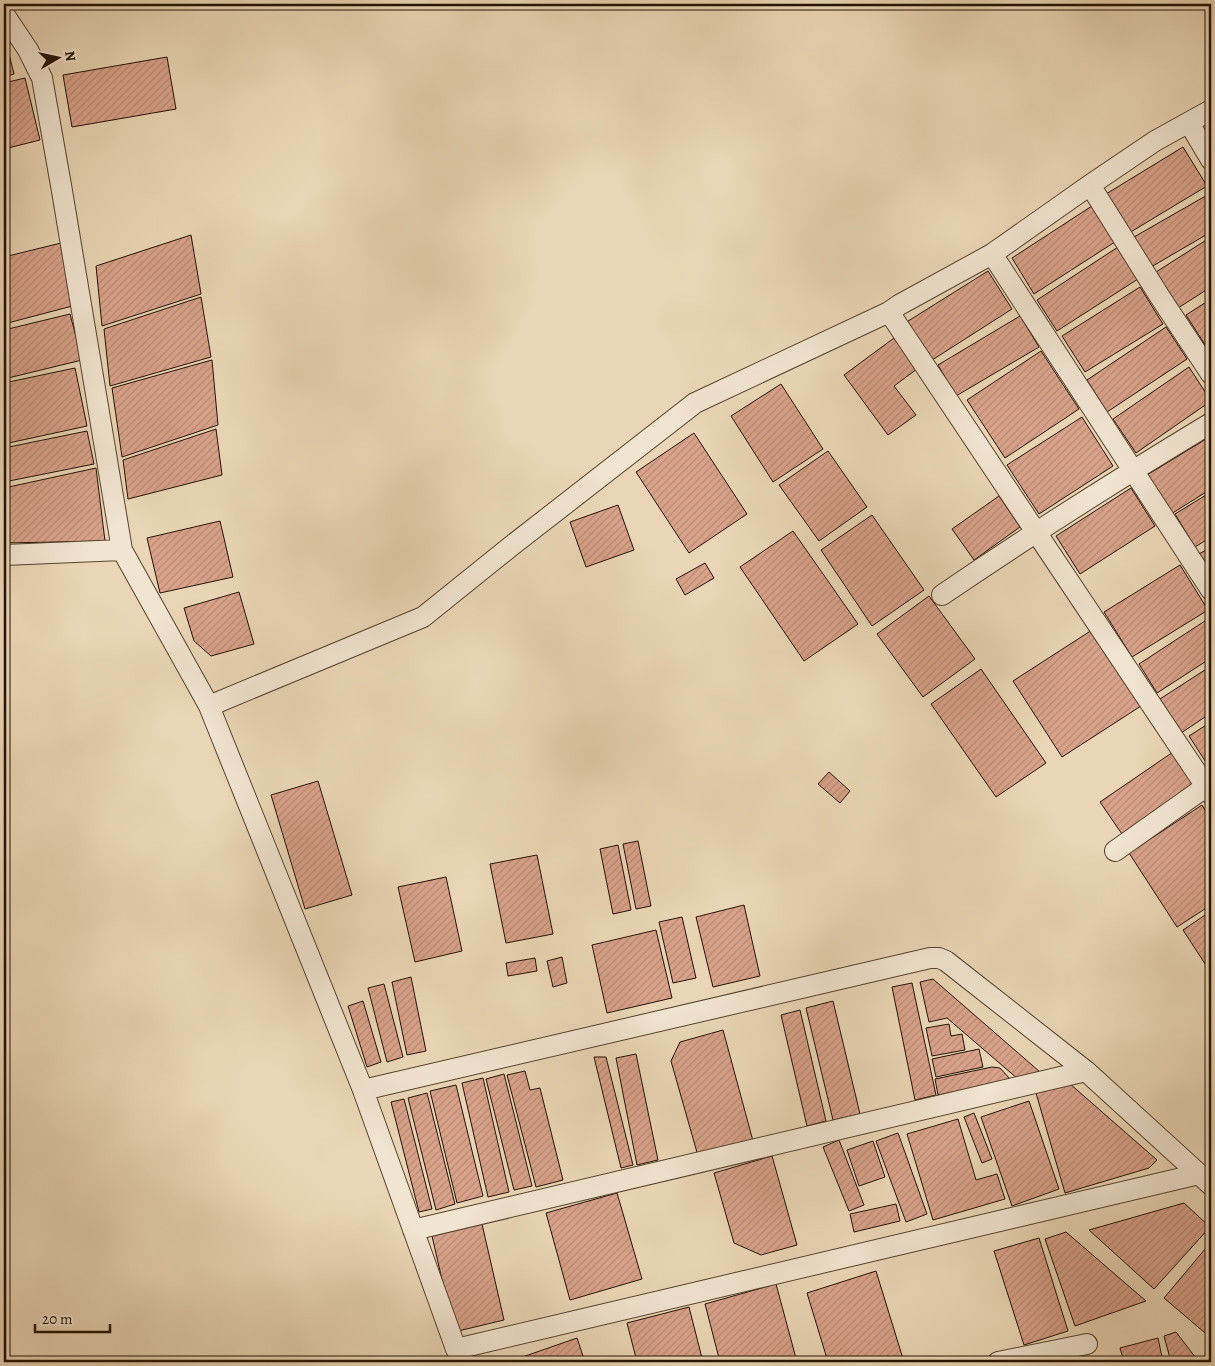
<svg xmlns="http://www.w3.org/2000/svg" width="1215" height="1366" viewBox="0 0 1215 1366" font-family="Alegreya,serif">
<defs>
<pattern id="building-hatch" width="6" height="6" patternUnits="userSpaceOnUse" patternTransform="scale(1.25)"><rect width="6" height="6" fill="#d9a28b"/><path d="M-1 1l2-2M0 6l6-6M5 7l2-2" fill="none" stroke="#ba8a76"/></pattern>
</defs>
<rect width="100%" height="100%" fill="#ead6b6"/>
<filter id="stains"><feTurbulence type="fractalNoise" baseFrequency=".004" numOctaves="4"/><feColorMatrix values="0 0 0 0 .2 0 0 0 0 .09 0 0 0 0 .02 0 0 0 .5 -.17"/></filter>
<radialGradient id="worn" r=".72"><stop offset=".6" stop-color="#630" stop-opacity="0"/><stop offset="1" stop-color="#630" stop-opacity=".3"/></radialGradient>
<path fill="url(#building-hatch)" stroke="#241201" d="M7,46L14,74L4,77V47Z
M167,57L176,109L72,127L63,75Z
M25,78L40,140L4,149V83Z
M1183,147L1207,186L1129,233L1106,194Z
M1209,194L1211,198V232L1151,267L1134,237Z
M1095,204L1118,240L1034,294L1012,258Z
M191,235L201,294L102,326L96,266Z
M1211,237V287L1178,308L1156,272Z
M61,243L76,305L4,324V257Z
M1118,247L1138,279L1057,331L1037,300Z
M988,271L1012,309L929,362L905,323Z
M1140,287L1163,324L1085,372L1062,336Z
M201,297L211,357L110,386L104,329Z
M1211,299V354L1186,315Z
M70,314L82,360L4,379V330Z
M1020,316L1039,347L956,396L938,365Z
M1166,327L1187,359L1107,412L1087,380Z
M894,338L917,369L894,386L916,415L888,435L844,375Z
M1041,351L1079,409L1005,458L967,400Z
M212,360L218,425L122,457L112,388Z
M1189,367L1211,401L1136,453L1113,419Z
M75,368L87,426L4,444V383Z
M781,384L823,449L773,482L731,416Z
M1082,417L1113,466L1039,514L1007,465Z
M216,429L222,475L128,499L123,460Z
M87,431L94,464L4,482V448Z
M694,433L747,514L689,553L636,472Z
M1211,436V489L1171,514L1147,475Z
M828,451L867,507L819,541L779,485Z
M96,468L105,541L4,543V488Z
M1131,488L1155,526L1080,574L1056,536Z
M1211,492V537L1195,547L1175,514Z
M999,496L1020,527L974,560L952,529Z
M618,505L634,550L586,567L570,522Z
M872,515L924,590L872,626L821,550Z
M220,521L233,577L160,593L147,538Z
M793,531L858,624L804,661L740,567Z
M1211,547V575L1199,554Z
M705,563L714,578L685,595L676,579Z
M1180,565L1208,610L1132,657L1104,612Z
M239,592L254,644L211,656L194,641L184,608Z
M929,596L975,659L923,697L877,634Z
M1211,617V658L1157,693L1139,664Z
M1092,630L1141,706L1062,757L1013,681Z
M1211,666V713L1181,733L1160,699Z
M981,669L1046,763L996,797L931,704Z
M1211,722V770L1189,736Z
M1176,750L1199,785L1124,837L1100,802Z
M829,772L850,791L840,803L818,784Z
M318,781L352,895L305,909L271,795Z
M1202,805L1211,820V905L1177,927L1129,853Z
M638,841L651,906L636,909L623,844Z
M618,845L631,910L613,914L600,849Z
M537,855L553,934L506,943L490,864Z
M446,877L462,951L415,962L398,887Z
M744,905L760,976L713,987L696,917Z
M1211,911V973L1183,930Z
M682,917L696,978L673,983L659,922Z
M656,930L672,998L607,1013L592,945Z
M562,957L567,983L553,987L547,961Z
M535,958L537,971L508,976L506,963Z
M411,977L426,1051L407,1055L392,982Z
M933,979L1040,1072L1018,1079L947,1018L929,1022L920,982Z
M912,983L936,1095L915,1100L892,987Z
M384,984L403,1057L387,1062L368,988Z
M363,1001L381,1062L367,1067L348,1006Z
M833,1001L860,1114L833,1120L806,1008Z
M800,1010L826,1121L807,1126L781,1015Z
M949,1024L951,1036L962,1034L965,1050L932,1056L926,1028Z
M723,1030L753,1141L698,1156L671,1061L680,1042Z
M979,1049L983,1067L936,1077L932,1059Z
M636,1054L658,1160L637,1165L616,1058Z
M594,1057H606L633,1165L621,1168Z
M992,1067L1000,1068L1011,1080L938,1095L935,1079Z
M525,1071L530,1090L540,1088L563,1180L536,1187L507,1075Z
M504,1074L532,1186L514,1190L486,1079Z
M483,1078L509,1192L488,1197L462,1083Z
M1069,1083L1157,1160L1149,1168L1065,1193L1036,1093Z
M456,1085L483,1196L457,1203L430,1091Z
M427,1093L455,1204L436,1210L408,1098Z
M404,1099L432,1209L419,1212L391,1102Z
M1029,1101L1059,1189L1012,1206L981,1117Z
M974,1113L992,1159L982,1163L964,1117Z
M958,1119L976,1180L997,1174L1005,1199L933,1220L907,1134Z
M898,1133L927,1214L906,1222L876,1141Z
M839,1140L864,1205L849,1211L823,1147Z
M873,1141L885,1177L859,1186L847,1150Z
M772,1156L797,1245L761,1255L734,1243L714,1173Z
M617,1193L642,1279L570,1300L546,1213Z
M1184,1203L1210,1227L1154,1289L1089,1230Z
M896,1204L900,1221L854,1232L850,1214Z
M482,1224L504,1320L454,1332L432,1236Z
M1066,1232L1146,1301L1075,1326L1045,1239Z
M1039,1238L1068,1331L1024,1345L994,1251Z
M1211,1242V1338L1164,1298Z
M876,1271L904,1362H828L807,1293Z
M776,1284L797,1362H720L705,1304Z
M689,1307L703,1362H637L627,1323Z
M1176,1332L1199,1362H1171L1164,1336Z
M577,1338L585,1362H508Z
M1158,1338L1163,1362H1124L1120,1348Z"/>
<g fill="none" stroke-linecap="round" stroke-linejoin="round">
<g stroke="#56432e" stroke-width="22">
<path id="minor" d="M4,14L28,50L42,78L62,191L122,550
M1189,123L1211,160
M1090,185L1160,297L1211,374
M992,254L1211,590
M889,312L1211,794
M4,555L122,550L209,706L363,1090L456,1349L463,1362
M942,595C1030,535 1120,478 1211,423
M209,706L423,617L510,547L695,403L889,312L899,305L992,254L1090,185L1155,141L1211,110
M1115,851L1211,783
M363,1090L930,958H939L946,961L1086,1071L1211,1185
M413,1230L1086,1071
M456,1349L1199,1174
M998,1362L1087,1344"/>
</g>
<use href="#minor" stroke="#f1e4d0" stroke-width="20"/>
</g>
<rect width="1215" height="1366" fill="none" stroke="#ead6b6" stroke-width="20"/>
<rect x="5" y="5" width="1205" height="1356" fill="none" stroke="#241201" stroke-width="2.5"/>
<rect x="10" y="10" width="1195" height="1346" fill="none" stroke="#241201"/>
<g transform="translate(58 58) rotate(81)" stroke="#f1e4d0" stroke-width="4" paint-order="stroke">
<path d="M0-4L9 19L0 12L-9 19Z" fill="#241201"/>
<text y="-8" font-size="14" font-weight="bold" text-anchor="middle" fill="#241201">N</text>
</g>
<path d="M35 1324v8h75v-8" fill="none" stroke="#241201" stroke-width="2.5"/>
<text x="42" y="1324" font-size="15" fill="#241201" stroke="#f1e4d0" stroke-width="4" paint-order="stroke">20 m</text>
<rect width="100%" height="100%" filter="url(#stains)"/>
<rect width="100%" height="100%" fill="url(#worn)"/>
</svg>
